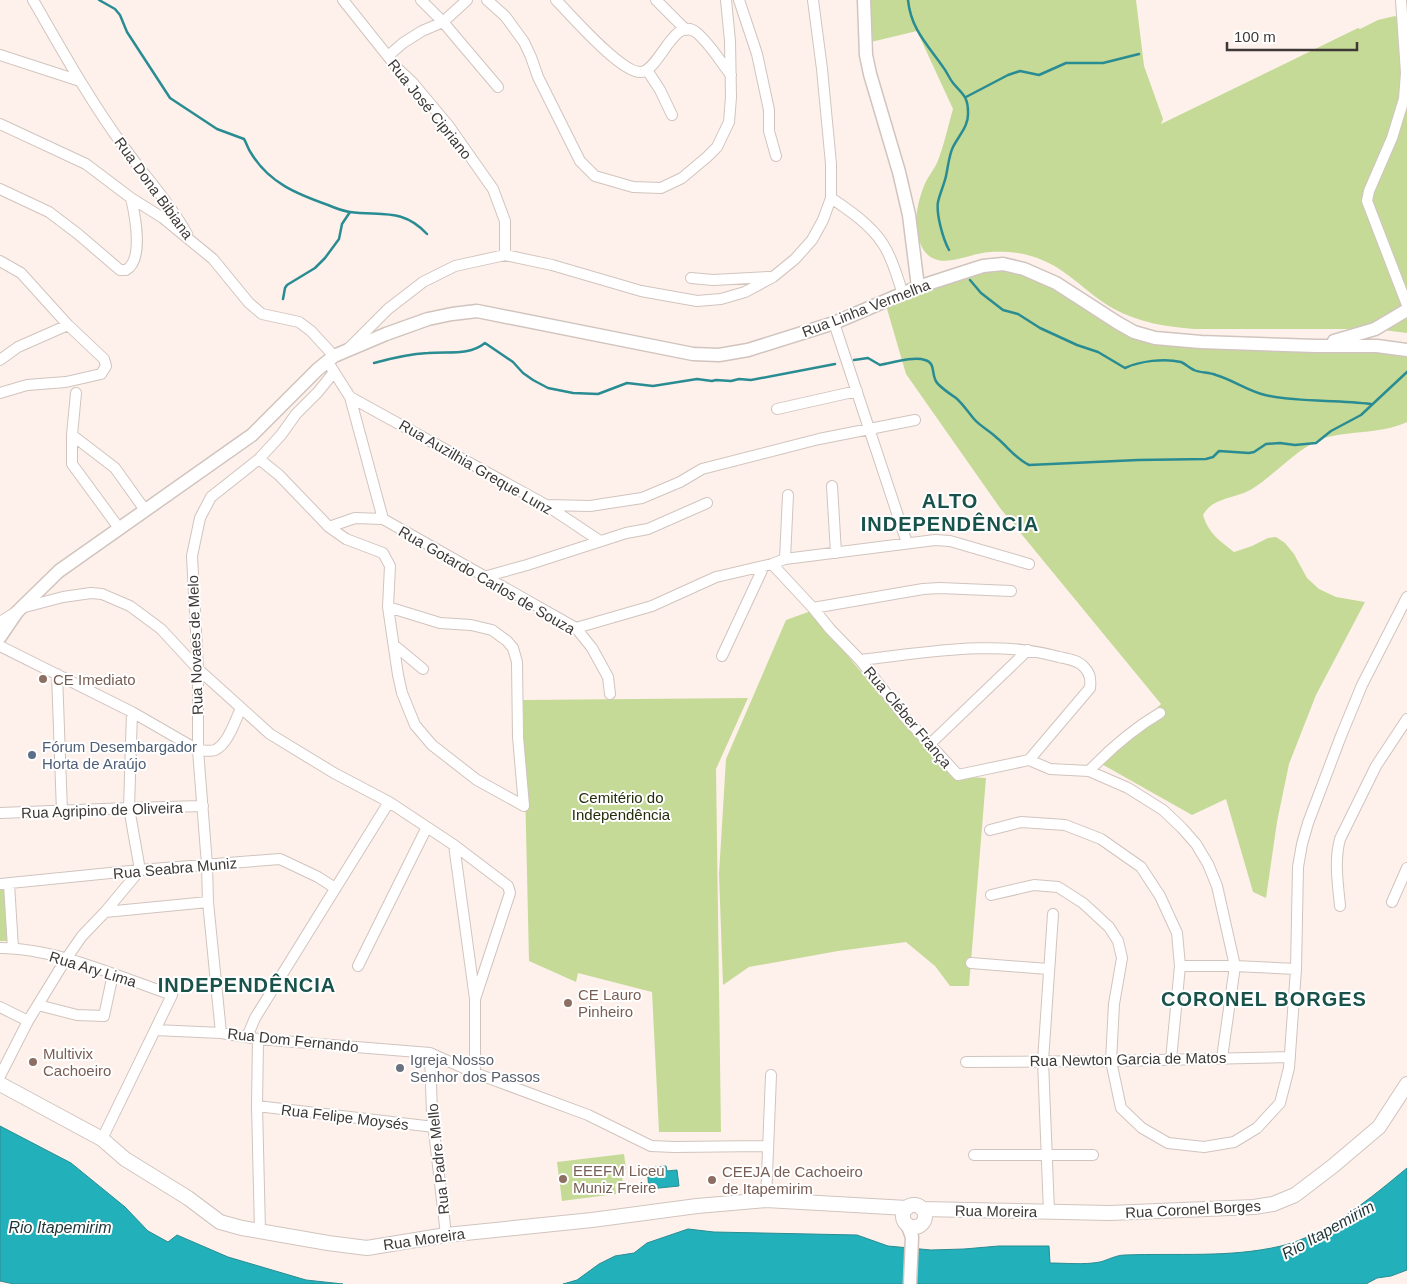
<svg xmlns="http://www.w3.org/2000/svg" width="1407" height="1284" viewBox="0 0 1407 1284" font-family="Helvetica,sans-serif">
<rect width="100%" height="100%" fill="#fef1eb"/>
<path fill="#c5da97" d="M869,0H1136L1144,66L1163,119L1161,124L1358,28L1360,29L1378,20L1395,16L1407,24V333L1375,329H1194C1166,327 1138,322 1114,309C1084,292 1066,266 1031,256C1018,252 1003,251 990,252C968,253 938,273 923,249C912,230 916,206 924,186C927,178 933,171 937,163C944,146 948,126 953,109L917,31L871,42Z
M974,270H1022L1128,332L1407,349V422C1384,433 1353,431 1328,437C1302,443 1275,475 1252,489C1235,499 1213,497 1203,515C1208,533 1220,541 1234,552L1252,546L1268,538L1276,537L1285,543L1294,554L1307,578L1319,589L1336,597L1365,602L1316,695L1289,764L1277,822L1266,898L1253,892L1226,799L1192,815L1098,762L1161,704L1000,508L906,374L885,302Z
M811,611L894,712L952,776L986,778L969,986H950L935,966L906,942L838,951L749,967L723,985L719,874L726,759L786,620Z
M748,698L716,769L721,1132H659L652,992L578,973L576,982L529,961L523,700Z
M0,888H5L9,941H0Z
M624,1154L626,1169L621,1170L623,1183L615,1184L616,1194L562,1201L557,1162Z"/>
<path fill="#22b0ba" stroke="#2a8c93" d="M0,1126L71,1163L125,1207L148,1231L168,1242L177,1235L228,1257L306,1280L343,1284H14L0,1281Z
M666,1166L667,1171L677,1170L679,1186L649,1189L647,1168Z
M1407,1168V1270L1391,1276L1377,1278L1366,1284H563L577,1280L599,1264L615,1256L634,1253L647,1243L688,1229L714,1232L857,1235L888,1246L931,1250L964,1249L999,1246H1049L1050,1263C1066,1263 1084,1265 1100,1262C1108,1260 1116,1255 1125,1255C1177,1253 1230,1258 1281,1246C1327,1235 1372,1197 1407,1168Z"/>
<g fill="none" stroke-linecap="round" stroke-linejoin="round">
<path stroke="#2a8c93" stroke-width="2.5" d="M99,0L115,9L120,15L127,32L170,98L217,129L244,139C247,144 248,149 251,153C269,183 297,194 328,205C335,208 342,211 350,212C382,216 403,208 427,234
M908,0C911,29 927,44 943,67C947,72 949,78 953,83C962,94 968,96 968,112C969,126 959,135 953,147C949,155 948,167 946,176C944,185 940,193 938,202C936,214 943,239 949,250
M966,97L1008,75L1020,71L1039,75L1066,63H1103L1139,54
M970,280L981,293L1003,310L1018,314L1040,328L1077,345L1098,352L1125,368C1140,361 1164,358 1181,362C1186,364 1189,368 1194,370C1200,373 1209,372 1216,375C1233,380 1248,391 1265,395C1300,403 1336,399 1371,404
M283,299L285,288L287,285L315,268L325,258L339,239L342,224L350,212
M854,360L868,358L880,365C892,363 913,356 925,360C937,363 930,376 938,384C944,390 950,394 956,398C963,404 968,412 974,419C980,426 990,431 997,438C1008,447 1016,459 1029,465L1138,460L1206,459L1213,457L1219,451L1249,453L1254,452L1266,444L1280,443L1295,445L1316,443L1331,431L1361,415L1407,372
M374,363C392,358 410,354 428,353C448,351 469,356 485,343L513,362L523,373L533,380L548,388L573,393L598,394L627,383L653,386L697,379L712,381L716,380L731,381L739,379L751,380L835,364"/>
<g stroke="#d1c4be" stroke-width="12">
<path id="minor" d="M33,0C62,50 90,101 124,147C145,177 169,201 187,234
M343,0L398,69L413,83L448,125L493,189L505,221V255
M421,0L443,22L498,87
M487,0L505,16L524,42L531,57L538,77L580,161L595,176L633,187L661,188L682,178L707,157L717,147L729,122L731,97L730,41L726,0
M556,0C571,15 620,72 640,72C659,73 674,13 697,33C710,44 720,61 731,75
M656,0L686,30
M739,0L757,54L769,110V131L776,156
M1401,0L1406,73L1404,99L1392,138L1369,191L1367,201L1407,305
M0,55L80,81
M388,56L403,43L422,31L443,22L467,0
M647,70L660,90L672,115
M0,124L86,164L131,198L163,218L213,259L249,303L262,314L299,322L311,331L334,356
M0,189L49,212L78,234L120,270H126C144,260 135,215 131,198
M831,198C849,210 871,225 883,244C893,259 897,277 903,294
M0,261L21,273L68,325L104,359L106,366L101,374L66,382L27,385L0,393
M691,278L713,280L769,277
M834,323L907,543
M349,348L388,309L423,282L455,266L505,255L552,265L641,291L697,301L721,299L745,292L773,277L795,259L812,240L823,220L831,198V164L822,69L813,0
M0,360L18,347L68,325
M331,367L350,397L383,519
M76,393L72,435L115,468L145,510
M350,397L546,505L600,541
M777,409L857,391
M72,435V464L119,528
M259,459L279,475L329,527L346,539L383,553L390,566L388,607L398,675L402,693L415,725L432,745L477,780L524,806
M832,486L836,553
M546,505L590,506L642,498L680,482L702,469L819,439L915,420
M329,527L355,518L383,519L576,628L592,648L608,677L610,694
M785,559L788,495
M772,564L813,608L830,629L860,660L904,716L958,775L1029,760L1050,769L1089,771L1128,788L1163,810L1182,828L1196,844L1208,864L1217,886L1235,966L1222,1058
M484,577L527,565L626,533L648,529L707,503
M388,607L440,623L471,625L492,630L507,641L513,648L517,662L518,737L524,806
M21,608L63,597L91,593L102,594L130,606L161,629L198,669L270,734L334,773L389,802L454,845L508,886L510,893L475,999
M813,608L923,589L940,588L1011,591
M0,622L16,612
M576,628L652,606L716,577L772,564L785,559L935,540L950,541L1029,564
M394,645L423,669
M0,646L132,712L198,750C203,750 210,752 215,750C228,744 235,721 241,708
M722,656L764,566
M860,660C925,653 995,639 1059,657C1068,659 1078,660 1084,667C1090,673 1091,679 1090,688L1029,760
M57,674L62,812
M132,712L129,808L140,870
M930,744L1028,650
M1089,771C1110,749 1133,729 1160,713
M0,813L129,808L203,806
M990,830L1021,822L1065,825L1101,839L1141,867L1160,896L1177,933L1180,966L1171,1060
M454,845L475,999V1073
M0,884L140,870L280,859L318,877L335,888
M9,884L13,948
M991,895L1034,885L1058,887L1083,903L1109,927L1118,941L1122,958L1114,1004L1111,1061L1121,1108L1142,1128L1168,1143L1204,1147L1234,1142L1257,1128L1280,1103L1289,1068L1296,969L1298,867L1302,844L1308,823L1341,736L1362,685L1407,597
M1392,902L1407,868
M1340,906C1338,884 1334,861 1340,839L1376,766L1407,719
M105,912L208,902
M0,948C55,948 120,977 172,995L102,1139
M971,963L1048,969
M358,966L427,827
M1180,966H1235L1296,969
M38,1005L77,1015L104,1016L113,974
M0,1007L28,1021
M155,1030L221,1033L258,1039L430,1053L475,1073L588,1115L651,1146L674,1147L768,1146
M221,1033L208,902L207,865L198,750V669L192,556L200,518L211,497L259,459L281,435L296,414L318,392L334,372
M247,1037L255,1018L389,802
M258,1039L257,1106L260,1231
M430,1053L432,1114L446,1235
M966,1062L1111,1061L1290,1057
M0,1076L28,1021L66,959L82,936L105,912L140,870
M257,1106L434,1127
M974,1155H1093
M766,1200L771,1075
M1049,1212L1043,1061L1053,914"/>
</g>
<g stroke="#d1c4be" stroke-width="15">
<path id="tertiary" d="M864,0L866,55L870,74L899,172L909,215L918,287
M1334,341L1375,329L1407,310
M0,637L17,612L59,571L252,435L317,370L334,356L386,334L428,319L452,314L477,311L693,354L719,355L748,350L834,323L918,287L983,266L1003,264L1024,269L1056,283L1118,323L1134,332L1155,338L1201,342L1316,346H1377L1407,350
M907,1224L912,1237L910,1284"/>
</g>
<g stroke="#d1c4be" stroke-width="16">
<path id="secondary" d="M0,1084L102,1139L125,1159L188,1198L220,1222L242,1228L328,1243L367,1248L446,1235L592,1220L697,1206L766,1200L907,1208
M903 1216a11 11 0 1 1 22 0a11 11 0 1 1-22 0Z
M922,1209L1110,1213L1254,1207L1273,1204L1295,1195L1333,1166L1379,1127L1407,1084"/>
</g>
<use href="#minor" stroke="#fff" stroke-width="10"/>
<use href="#tertiary" stroke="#fff" stroke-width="12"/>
<use href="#secondary" stroke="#fff" stroke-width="14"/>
</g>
<g fill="#8d6e63" stroke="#fff" stroke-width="2">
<circle cx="43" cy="679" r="5"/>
<circle cx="568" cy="1003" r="5"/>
<circle cx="33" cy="1062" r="5"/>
<circle cx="563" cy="1179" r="5"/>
<circle cx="712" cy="1180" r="5"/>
</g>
<circle fill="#5c6f8a" stroke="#fff" stroke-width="2" cx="32" cy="755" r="5"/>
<circle fill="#6b7280" stroke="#fff" stroke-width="2" cx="400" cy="1068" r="5"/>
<g text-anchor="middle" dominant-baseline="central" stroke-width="4" stroke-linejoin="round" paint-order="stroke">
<g font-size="15" fill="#3e3937" stroke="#fff">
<text transform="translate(430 109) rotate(51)">Rua José Cipriano</text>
<text transform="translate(154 188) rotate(54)">Rua Dona Bibiana</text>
<text transform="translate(866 308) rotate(-21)">Rua Linha Vermelha</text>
<text transform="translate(476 467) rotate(30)">Rua Auzilhia Greque Lunz</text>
<text transform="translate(487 580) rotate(30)">Rua Gotardo Carlos de Souza</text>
<text transform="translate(195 645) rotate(-92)">Rua Novaes de Melo</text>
<text transform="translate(908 717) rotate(50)">Rua Cléber França</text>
<text transform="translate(102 810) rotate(-2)">Rua Agripino de Oliveira</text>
<text transform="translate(175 868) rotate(-5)">Rua Seabra Muniz</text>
<text transform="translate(93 969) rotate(17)">Rua Ary Lima</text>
<text transform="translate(293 1040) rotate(6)">Rua Dom Fernando</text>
<text transform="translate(1128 1059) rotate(-1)">Rua Newton Garcia de Matos</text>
<text transform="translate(345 1117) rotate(7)">Rua Felipe Moysés</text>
<text transform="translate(438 1159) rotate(-96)">Rua Padre Mello</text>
<text transform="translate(1193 1209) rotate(-3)">Rua Coronel Borges</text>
<text transform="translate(996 1211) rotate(1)">Rua Moreira</text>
<text transform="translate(424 1239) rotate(-8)">Rua Moreira</text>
</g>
<g font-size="15" fill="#785e54" stroke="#fff" text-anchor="start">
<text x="53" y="679">CE Imediato</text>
<text x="578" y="994">CE Lauro<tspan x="578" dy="17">Pinheiro</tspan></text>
<text x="43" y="1053">Multivix<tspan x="43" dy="17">Cachoeiro</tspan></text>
<text x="573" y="1170">EEEFM Liceu<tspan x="573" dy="17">Muniz Freire</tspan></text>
<text x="722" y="1171">CEEJA de Cachoeiro<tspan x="722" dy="17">de Itapemirim</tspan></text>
</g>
<g font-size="15" fill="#4e5e75" stroke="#fff" text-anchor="start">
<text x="42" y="746">Fórum Desembargador<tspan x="42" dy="17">Horta de Araújo</tspan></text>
</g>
<g font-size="15" fill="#252e0b" stroke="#fff">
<text x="621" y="797">Cemitério do<tspan x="621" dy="17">Independência</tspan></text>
</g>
<g font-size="15" fill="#5b616d" stroke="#fff" text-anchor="start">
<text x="410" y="1059">Igreja Nosso<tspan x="410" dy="17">Senhor dos Passos</tspan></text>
</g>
<g font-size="16" font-style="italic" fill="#1f3537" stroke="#fff">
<text x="60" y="1227">Rio Itapemirim</text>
<text transform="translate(1328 1230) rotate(-29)">Rio Itapemirim</text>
</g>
<g font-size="20" font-weight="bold" letter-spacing="1" fill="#18524a" stroke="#fff">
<text x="950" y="501">ALTO<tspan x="950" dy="23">INDEPENDÊNCIA</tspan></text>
<text x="247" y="985">INDEPENDÊNCIA</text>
<text x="1264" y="999">CORONEL BORGES</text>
</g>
</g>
<path d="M1227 42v8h130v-8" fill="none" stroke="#3e3937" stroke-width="2.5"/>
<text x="1234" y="42" font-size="15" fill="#3e3937" stroke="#ffffff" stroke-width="4" paint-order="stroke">100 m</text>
</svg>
